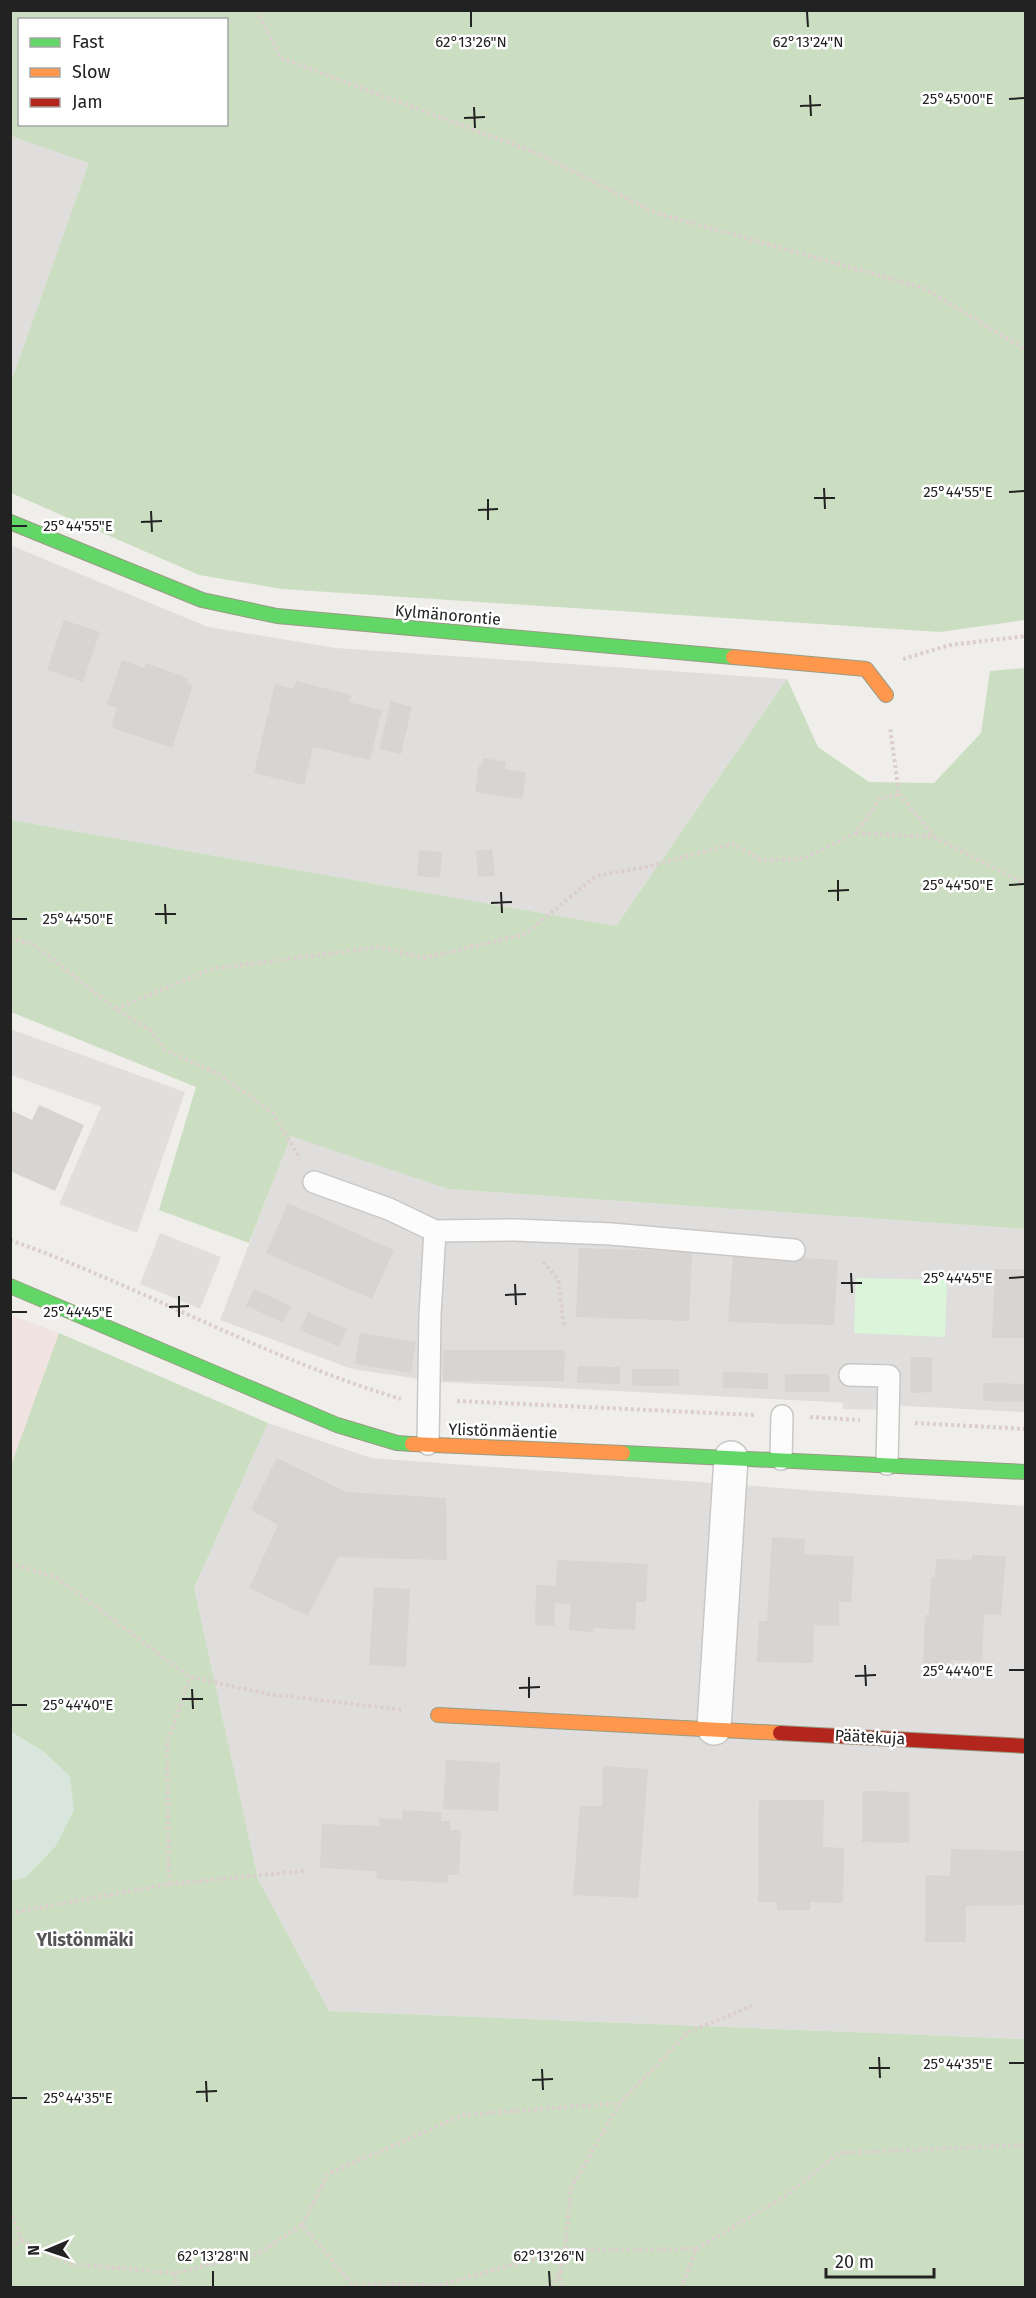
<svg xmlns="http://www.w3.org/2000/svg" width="1036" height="2298" viewBox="0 0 1036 2298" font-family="'Fira Sans',sans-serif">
<rect width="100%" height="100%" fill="#f0eeeb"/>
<path fill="#dfdedc" d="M11,136L90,162L11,382Z
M10,545L208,627L336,648L787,679L616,926L11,820Z
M291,1135L448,1189L1025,1229V1412L440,1382L352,1369L220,1320Z
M268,1423L371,1458L1025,1506V2039L329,2011L258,1879L194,1588Z"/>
<path fill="#f1e3e1" d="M11,1315L59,1333L11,1468Z"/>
<path fill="#cbdec1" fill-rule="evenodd" d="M11,10L1025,11V620L940,632L282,589L199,575L11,493V382L89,163L11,136ZM20,20H226V124H20Z
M1025,668V1229L448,1189L291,1136L249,1243L159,1210L196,1087L11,1012V820L616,926L787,679L818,747L869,782L934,783L981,733L990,671Z
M59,1333L268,1423L194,1588L258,1879L329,2011L1025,2039V2287H11V1881L26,1877L44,1752L11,1732L10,1468Z"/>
<path fill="#d9e6de" d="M10,1732L44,1752L70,1776L74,1810L56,1846L26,1877L11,1881Z"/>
<path fill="#daf5da" d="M856,1278L947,1280L945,1337L854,1333Z"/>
<path fill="#e0dfde" d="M10,1029L185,1092L137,1233L59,1204L101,1107L11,1075Z
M160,1233L221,1257L200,1309L140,1284Z
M844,1350H901L899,1410L842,1409L850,1375Z"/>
<path fill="#d7d4d2" d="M64,620L100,632L83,682L47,670Z
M122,660L144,668L146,663L188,678L187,682L193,685L172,748L111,727L117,708L107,704Z
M296,681L351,695L349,702L382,710L370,760L313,747L304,785L254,773L275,684L294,689Z
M391,701L412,707L401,754L379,749Z
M483,758L506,762L505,769L526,772L522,799L475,792L479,765L482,766Z
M492,849L495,876L478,877L476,851Z
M419,850L442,852L440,878L417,876Z
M39,1105L84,1125L55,1191L10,1171V1110L32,1120Z
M288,1203L394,1250L372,1299L266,1253Z
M579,1248L692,1252L689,1321L576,1317Z
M733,1254L838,1260L834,1325L728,1322Z
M995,1269H1026V1338H992Z
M254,1289L291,1306L283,1322L246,1306Z
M308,1312L347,1329L339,1347L300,1330Z
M360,1333L416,1342L411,1373L355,1364Z
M443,1350H565L564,1381H443Z
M911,1357H932V1392L910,1393Z
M578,1366L620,1367V1384L577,1383Z
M632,1369H679V1386H632Z
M723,1372L768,1373V1389L723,1388Z
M785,1374H829L830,1392H785Z
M983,1383L1026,1384V1402L983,1401Z
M277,1458L346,1492L446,1498L447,1560L338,1557L308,1616L249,1588L278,1525L251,1510Z
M772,1537L805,1539L804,1554L854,1556L851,1602H839V1626L814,1625L813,1663L757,1662L759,1621H767Z
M972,1555L1006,1556L1001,1615L984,1614L982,1662L951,1660V1670L923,1669L925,1615H929L931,1577H935L936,1559L972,1560Z
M557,1560L648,1564L646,1602H636L635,1630L593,1628V1632L569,1630L571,1604L555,1603L554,1626L535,1625L536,1585L556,1586Z
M374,1587L410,1589L406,1667L369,1665Z
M446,1760L500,1763L498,1811L443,1809Z
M603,1766L648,1769L638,1898L573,1895L580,1806H602Z
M863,1791L909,1792V1843L862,1842Z
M759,1800H824L823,1847L844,1848L843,1903L810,1902V1910H777V1902H758Z
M402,1810L441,1812V1821H450V1830H461L459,1875H448L447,1883L376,1879L377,1871L320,1868L322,1824L379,1826V1818L402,1819Z
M951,1849L1026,1851V1905L966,1906V1942H925L926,1875L950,1876Z"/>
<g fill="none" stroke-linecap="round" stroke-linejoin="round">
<g stroke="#c9c8c7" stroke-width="24">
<path id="lane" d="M314,1182L389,1209L435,1231L515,1230L611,1234L794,1250
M850,1375L889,1376L887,1464
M428,1444L430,1315L435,1231
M781,1459L782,1416"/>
</g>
<g stroke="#c9c8c7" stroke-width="36">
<path id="street" d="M714,1728L731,1458"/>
</g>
<g stroke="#999a82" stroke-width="16">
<path id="fast" d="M10,522L202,600L277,616L733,657
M10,1286L337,1425L397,1443L412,1444
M623,1453L1026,1472"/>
</g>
<g stroke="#999a82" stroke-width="16">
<path id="slow" d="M733,657L866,669L886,695
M412,1444L623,1453
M438,1715L780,1733"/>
</g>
<g stroke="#999a82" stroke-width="16">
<path id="jam" d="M780,1733L1026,1746"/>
</g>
<path stroke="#dccecd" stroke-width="4" stroke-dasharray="3 3" stroke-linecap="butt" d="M256,10L281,58L539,154L656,213L924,288L1026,350
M903,659L950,645L1026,636
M899,794L934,836
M856,833L934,837L1026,884
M10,939L33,944L116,1009L150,1030L165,1050L218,1074L273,1113L300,1159
M116,1009L211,969L379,947L424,958L525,934L596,876L646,867L733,844L762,860L803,859L856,833L881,798L899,794L890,727
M10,1240C143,1287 266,1359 401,1399
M543,1262L558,1279L564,1327
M457,1401L755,1415
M810,1417L860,1420
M915,1423L1026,1429
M10,1563L57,1578L190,1677L268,1694L404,1710
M169,1884L167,1744L190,1677
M10,1913L169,1884L304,1871
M10,2210L22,2241
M302,2225L328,2174L463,2115L620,2103
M10,2247L22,2241L73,2264L174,2273L258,2254L302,2225L351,2283L441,2285L565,2250L696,2249
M560,2272L561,2288
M174,2273L178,2288
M552,2288L560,2271L565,2250L571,2188L620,2103L688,2032L752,2006
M681,2288L696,2249L784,2197L839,2153L1026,2145"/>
<use href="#lane" stroke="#fdfcfc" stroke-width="21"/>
<use href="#street" stroke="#fdfcfc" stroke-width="33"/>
<use href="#fast" stroke="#63d668" stroke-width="14"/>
<use href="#slow" stroke="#ff974d" stroke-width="14"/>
<use href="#jam" stroke="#b3261e" stroke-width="14"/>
</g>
<path fill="none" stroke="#222" stroke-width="2" d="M471,12V27M807,12L808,27M810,95L811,116M1009,99L1024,98M800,106L821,105M474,107L475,128M464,118L485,117M824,488L825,509M1009,492L1024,491M814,498H835M488,499V520M478,510L498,509M151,511L152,532M141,522L162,521M12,526H27M838,880V901M1009,885L1024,884M828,891L849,890M501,892L502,913M491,903L512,902M165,904L166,924M155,914H176M12,919H27M851,1273L852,1293M1009,1278L1024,1277M841,1283H862M515,1284L516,1305M505,1295L526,1294M179,1296V1317M169,1307L189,1306M12,1312H27M865,1665L866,1686M1009,1670H1024M855,1676L876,1675M529,1677V1698M519,1688L540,1687M192,1689L193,1709M182,1699H203M12,1705H27M879,2057L880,2078M1009,2063H1024M869,2068H890M542,2069L543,2090M532,2080L553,2079M206,2081L207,2102M196,2092L217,2091M12,2098H27M213,2271V2286M549,2271L550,2286"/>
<g text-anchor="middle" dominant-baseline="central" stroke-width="5" stroke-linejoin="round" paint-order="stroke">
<g font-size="16" fill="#222" stroke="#fff">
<text transform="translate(448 615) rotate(5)">Kylmänorontie</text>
<text transform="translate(503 1431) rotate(2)">Ylistönmäentie</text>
<text transform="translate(870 1737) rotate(3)">Päätekuja</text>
</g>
<g font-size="18" font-weight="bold" fill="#555" stroke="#fff">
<text x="85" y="1940">Ylistönmäki</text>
</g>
</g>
<g font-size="15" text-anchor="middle" fill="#222" stroke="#fff" stroke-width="5" stroke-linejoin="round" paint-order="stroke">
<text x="471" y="47">62°13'26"N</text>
<text x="808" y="47">62°13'24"N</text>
<text x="958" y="104">25°45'00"E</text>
<text x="958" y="497">25°44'55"E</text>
<text x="78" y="531">25°44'55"E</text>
<text x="958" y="890">25°44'50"E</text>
<text x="78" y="924">25°44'50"E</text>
<text x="958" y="1283">25°44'45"E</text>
<text x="78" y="1317">25°44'45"E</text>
<text x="958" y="1676">25°44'40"E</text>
<text x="78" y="1710">25°44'40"E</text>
<text x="958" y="2069">25°44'35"E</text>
<text x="78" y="2103">25°44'35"E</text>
<text x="213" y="2261">62°13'28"N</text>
<text x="549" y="2261">62°13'26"N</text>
</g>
<rect width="1036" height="2298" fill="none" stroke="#222222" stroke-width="24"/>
<rect x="18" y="18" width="210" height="108" fill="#ffffff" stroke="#a7a7a7" stroke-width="1.5"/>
<rect x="30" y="38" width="30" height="9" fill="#63d668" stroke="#a7a7a7" stroke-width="1.5"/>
<text x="72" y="48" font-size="18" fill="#222222">Fast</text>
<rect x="30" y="68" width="30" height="9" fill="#ff974d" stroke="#a7a7a7" stroke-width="1.5"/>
<text x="72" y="78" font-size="18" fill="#222222">Slow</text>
<rect x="30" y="98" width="30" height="9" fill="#b3261e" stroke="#a7a7a7" stroke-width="1.5"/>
<text x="72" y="108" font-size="18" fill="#222222">Jam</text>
<g transform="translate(48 2250) rotate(268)" stroke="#ffffff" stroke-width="4.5" paint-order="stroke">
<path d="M0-4.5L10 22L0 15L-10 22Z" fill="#222222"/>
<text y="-9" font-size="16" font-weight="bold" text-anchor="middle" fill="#222222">N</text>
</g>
<path d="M826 2268v9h108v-9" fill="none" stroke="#222222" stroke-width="3"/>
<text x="835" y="2268" font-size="18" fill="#222222" stroke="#ffffff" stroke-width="4.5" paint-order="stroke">20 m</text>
</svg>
